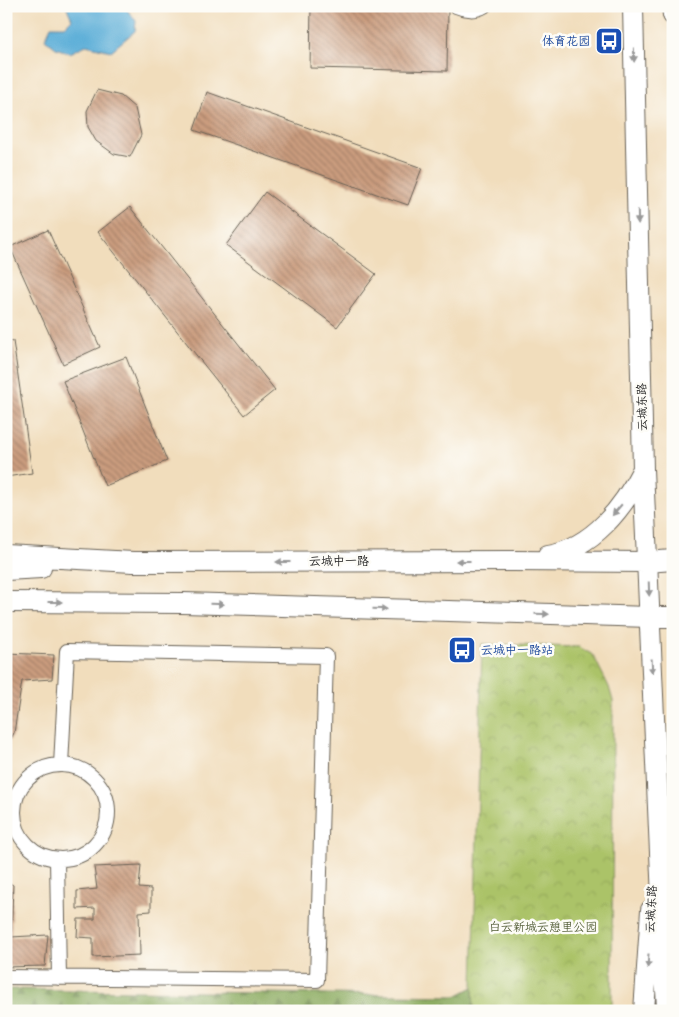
<svg xmlns="http://www.w3.org/2000/svg" width="679" height="1017" viewBox="0 0 679 1017" font-family="'Shantell Sans','LXGW WenKai TC',sans-serif">
<defs>
<pattern id="forest-firs" width="22" height="20" patternUnits="userSpaceOnUse" patternTransform="scale(1.25)"><rect width="22" height="20" fill="#88a95c"/><path d="M5 1l3.5 6h-7zM16 11l3.5 6h-7z" fill="#6e894b"/></pattern>
<pattern id="park-crowns" width="20" height="18" patternUnits="userSpaceOnUse" patternTransform="scale(1.25)"><rect width="20" height="18" fill="#abc368"/><path d="M2 6a3 3 0 1 1 6 0M12 15a3 3 0 1 1 6 0" fill="none" stroke="#93a75a"/></pattern>
<pattern id="building-back-hatch" width="6" height="6" patternUnits="userSpaceOnUse" patternTransform="scale(1.25)"><rect width="6" height="6" fill="#ca9c7e"/><path d="M-1 5l2 2M0 0l6 6M5-1l2 2" fill="none" stroke="#a37e66"/></pattern>
</defs>
<rect width="100%" height="100%" fill="#fdfcf7"/>
<filter id="ink" filterUnits="userSpaceOnUse"><feTurbulence type="fractalNoise" baseFrequency=".02" numOctaves="2"/><feDisplacementMap in="SourceGraphic" scale="10" xChannelSelector="R" yChannelSelector="G"/><feConvolveMatrix kernelMatrix="1 2 1 2 8 2 1 2 1" color-interpolation-filters="sRGB"/></filter>
<filter id="wash" filterUnits="userSpaceOnUse"><feTurbulence type="fractalNoise" baseFrequency=".0096" numOctaves="4" result="noise"/><feDisplacementMap in="SourceGraphic" scale="20" xChannelSelector="R" yChannelSelector="G"/><feGaussianBlur stdDeviation="1.12" result="paint"/><feColorMatrix in="noise" values="0 0 0 0 0 0 0 0 0 0 0 0 0 0 0 0 0 1.4 0 .05"/><feComposite in="paint" operator="in"/></filter>
<g filter="url(#wash)">
<rect width="100%" height="100%" fill="#f1ddbc"/>
<path fill="url(#forest-firs)" stroke="#52623c" d="M473,987L474,1011H6V989L456,996Z"/>
<path fill="url(#park-crowns)" stroke="#647042" d="M482,644L579,647L593,655L609,687L613,701L612,1011H474L473,987Z"/>
<path fill="#5dafd8" stroke="#3c667a" d="M66,6H124L136,21L135,31L111,51L86,45L70,53L56,48L45,39L51,26H65L72,19Z"/>
<g id="blocks">
<path fill="url(#building-back-hatch)" d="M311,6L448,9L447,71L310,68Z
M97,90L121,96L135,108L141,135L130,157L114,154L96,141L88,127L87,111Z
M207,92L422,168L408,205L194,130Z
M265,192L376,274L337,327L226,245Z
M130,207L275,390L244,415L98,232Z
M48,230L100,347L63,364L10,247Z
M13,341L32,473L6,477V342Z
M126,357L167,461L105,486L63,381Z
M6,653L54,655L52,679L22,681L14,733L6,747Z
M141,865L139,888L151,889V911L139,912L140,955L93,957V938L77,937L78,919H95V908L77,909V891L97,889L94,867Z
M6,881L13,885L11,937L48,935L45,966L6,967Z"/>
</g>
</g>
<g filter="url(#ink)">
<use href="#blocks" fill-opacity="0" stroke="#676054" stroke-width="1"/>
<g fill="none" stroke-linecap="round" stroke-linejoin="round">
<g stroke="#676054" stroke-width="16">
<path id="street" d="M456,6C465,10 476,11 484,6
M14 812a47 47 0 1 1 94 0a47 47 0 1 1-94 0Z
M57,859L59,978
M6,977L317,980L326,656L67,651L61,765"/>
</g>
<g stroke="#676054" stroke-width="22">
<path id="secondary" d="M633,6L643,469L667,1011
M672,6L673,15
M6,555L133,562L512,561L647,562L673,560
M548,555C593,548 624,507 643,469
M6,570L41,568
M6,602L183,603L650,617H673
M644,1011L651,910"/>
</g>
<use href="#street" stroke="#fff" stroke-width="14"/>
<use href="#secondary" stroke="#fff" stroke-width="20"/>
</g>
<defs><path id="oneway-solid" d="M-6-.8H1V-3.2L6.5 0L1 3.2V.8H-6Z" transform="scale(1.25)"/></defs>
<g fill="#999">
<use href="#oneway-solid" transform="translate(634 55) rotate(89)"/>
<use href="#oneway-solid" transform="translate(638 217) rotate(89)"/>
<use href="#oneway-solid" transform="translate(617 510) rotate(130)"/>
<use href="#oneway-solid" transform="translate(463 561) rotate(180)"/>
<use href="#oneway-solid" transform="translate(283 562) rotate(180)"/>
<use href="#oneway-solid" transform="translate(649 589) rotate(88)"/>
<use href="#oneway-solid" transform="translate(55 602)"/>
<use href="#oneway-solid" transform="translate(217 604) rotate(2)"/>
<use href="#oneway-solid" transform="translate(380 609) rotate(2)"/>
<use href="#oneway-solid" transform="translate(542 614) rotate(2)"/>
<use href="#oneway-solid" transform="translate(652 666) rotate(87)"/>
<use href="#oneway-solid" transform="translate(648 961) rotate(94)"/>
</g>
</g>
<defs>
<g id="bus-square" transform="scale(1.4375)"><rect x="-9" y="-9" width="18" height="18" rx="4" fill="#1a4fb4" stroke="#fdfcf7"/><path d="M-5-6H5V4H4V6H2V4H-2V6H-4V4H-5ZM-3.5-4V0h7V-4ZM-3.5 1.2v1.5H-2V1.2ZM2 1.2v1.5H3.5V1.2Z" fill="#fff"/></g>
</defs>
<g fill-rule="evenodd">
<use href="#bus-square" x="609" y="41"/>
<use href="#bus-square" x="462" y="650"/>
</g>
<g text-anchor="middle" dominant-baseline="central" stroke-width="5" stroke-linejoin="round" paint-order="stroke">
<g font-size="12" fill="#164399" stroke="#fdfcf7" text-anchor="end">
<text x="590" y="41">体育花园</text>
<text x="481" y="650" text-anchor="start">云城中一路站</text>
</g>
<g font-size="12" fill="#1c1c1c" stroke="#fdfcf7">
<text transform="translate(642 407) rotate(-91)">云城东路</text>
<text x="339" y="561">云城中一路</text>
<text transform="translate(651 909) rotate(-87)">云城东路</text>
</g>
<g font-size="12" fill="#555f3a" stroke="#fdfcf7">
<text x="543" y="927">白云新城云憩里公园</text>
</g>
</g>
<rect width="679" height="1017" fill="none" stroke="#fdfcf7" stroke-width="25"/>
</svg>
